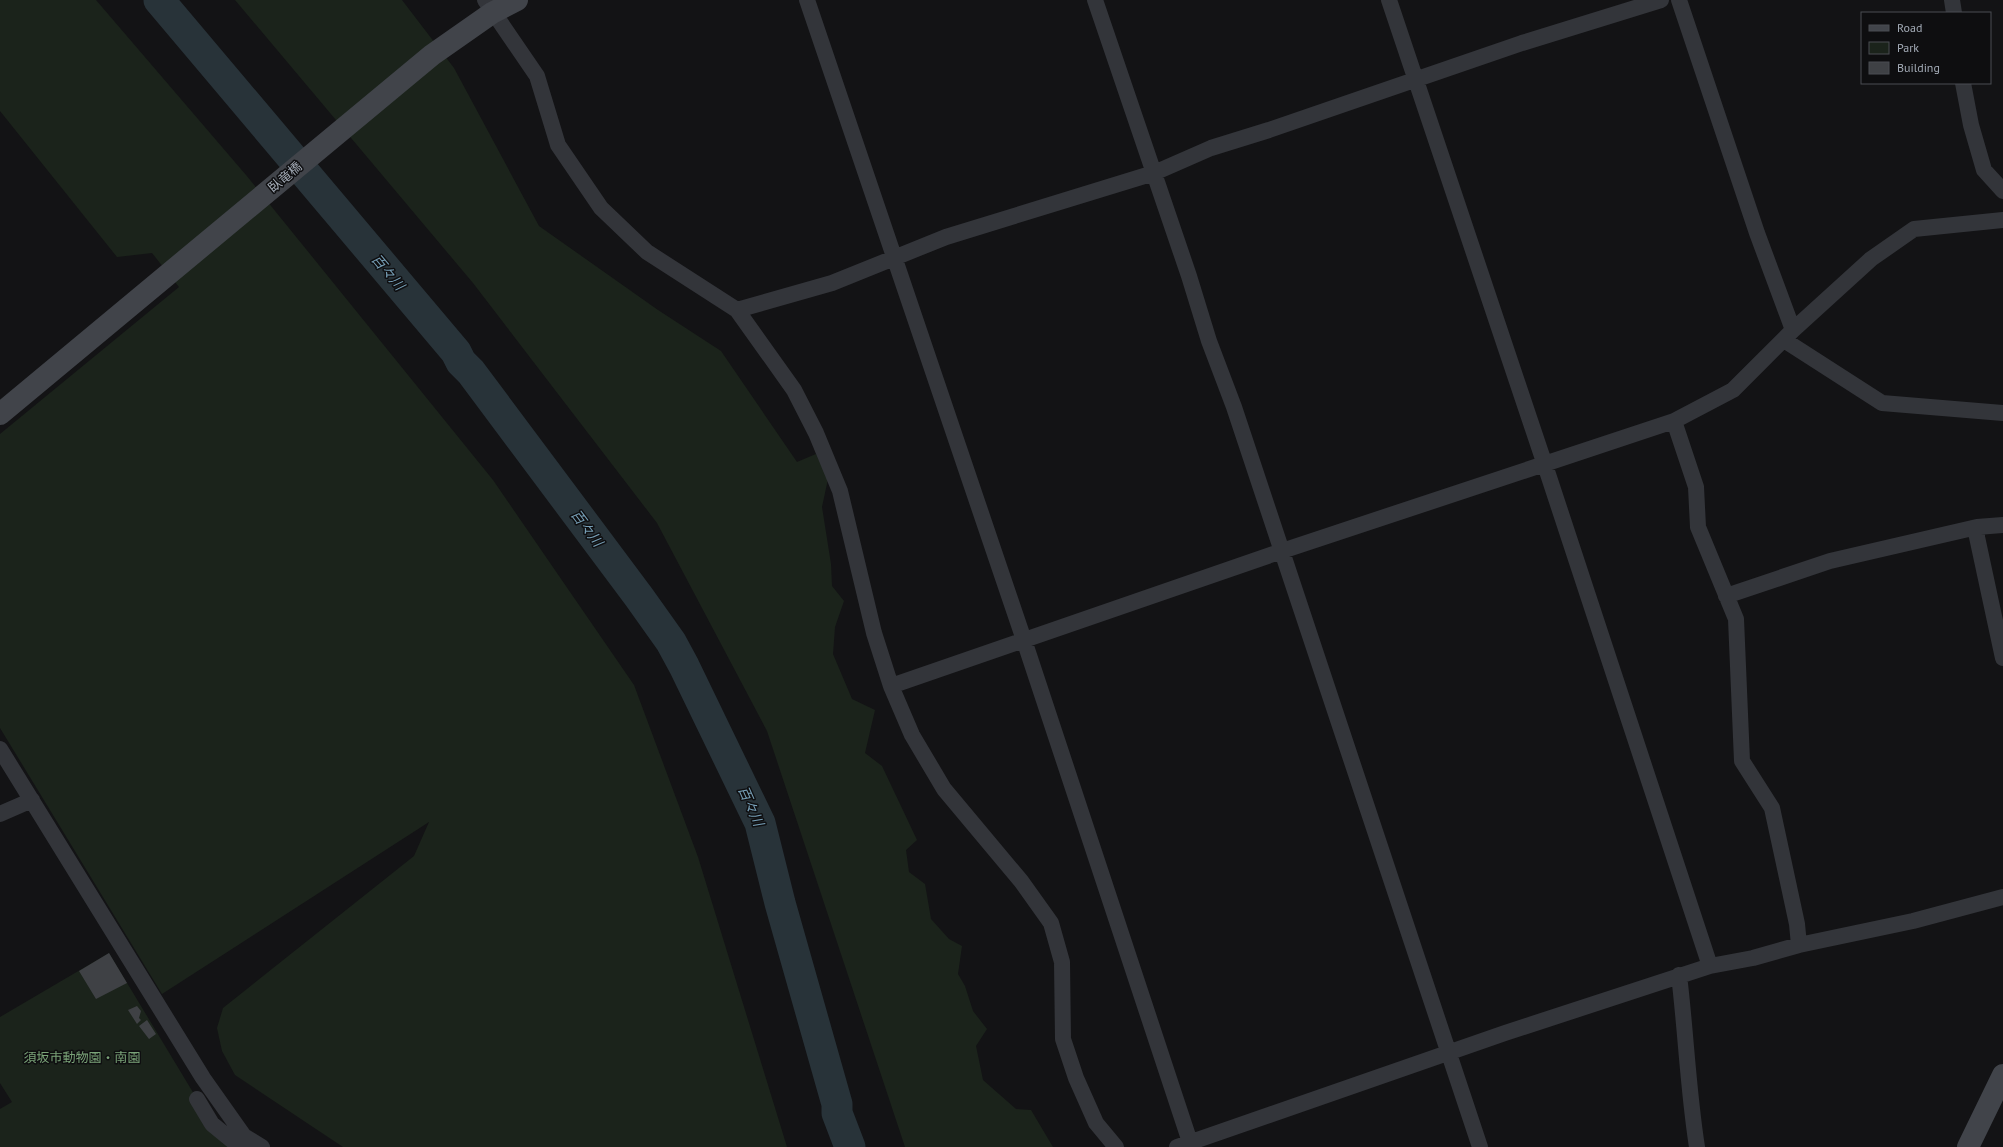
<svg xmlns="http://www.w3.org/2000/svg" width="2003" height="1147" viewBox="0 0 2003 1147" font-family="'PT Sans','Noto Sans JP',sans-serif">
<rect width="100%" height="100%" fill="#131315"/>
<path fill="#1b231b" d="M0,0H96L246,175L493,480L634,685L698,857L787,1147H343L235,1075L222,1051L217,1028L223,1008L414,856L429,822L162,994L0,728V434L179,287L152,253L117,257L0,111Z
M235,0H402L454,68L539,226L658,310L721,351L797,462L816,454L828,479L822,507L831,564L832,586L844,601L835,627L833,654L852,699L875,710L865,753L882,766L917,840L906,850L909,872L925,884L931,919L949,939L962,946L958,974L965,986L973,1011L987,1029L976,1046L983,1080L1016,1109L1031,1110L1053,1147H905L767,731L657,523L473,283Z
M109,953L197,1099L240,1147H0V1109L12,1102L0,1083V1017Z"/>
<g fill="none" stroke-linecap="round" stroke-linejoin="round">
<path stroke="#283339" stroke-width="31" d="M159,0L456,352L461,362L471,372L639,597L671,642L684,666L760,823L780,903L837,1104V1113L850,1147"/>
</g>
<path fill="#3f4145" d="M109,953L127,983L96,999L79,971Z
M137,1006L141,1011L139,1018L141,1020L137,1024L128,1010Z
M147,1020L156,1034L149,1039L139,1026Z"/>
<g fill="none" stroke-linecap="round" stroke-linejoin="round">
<path stroke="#33353a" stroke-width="16" d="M485,0L537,76L558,145L601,208L647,252L737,310L794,390L816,433L840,491L874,633L891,686L912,735L944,789L1021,881L1051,923L1062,962L1063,1039L1076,1078L1096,1123L1116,1147
M807,0L1024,640L1190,1142
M1095,0L1189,276L1209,341L1234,407L1480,1147
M1389,0L1545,465L1710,966
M1679,0L1757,233L1793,330
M1952,0L1954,13
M1963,83L1971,125L1984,170L2003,191
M737,310L832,283L946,237L1154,173L1211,148L1269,130L1522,43L1661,0
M1784,340L1882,403L2003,413
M1674,421L1696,487L1698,527L1736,619L1742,761L1772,808L1797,924L1799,945
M2003,525L1977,527V537L2003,658
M1726,596L1830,561L1977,527
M891,686L1282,551L1674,421L1733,390L1793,330L1871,259L1914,229L2003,220
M0,749L203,1078L244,1136L262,1147
M0,814L32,800
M1679,975C1686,1033 1688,1090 1697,1147
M197,1099L212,1124L240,1147
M1177,1147L1505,1033L1710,966L1753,958L1799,945L1913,921L2003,897"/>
<path stroke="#41444a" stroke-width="22" d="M0,414L432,55L492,13L517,0
M1968,1147L2003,1075"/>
</g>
<g text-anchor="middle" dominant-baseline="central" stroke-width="3" stroke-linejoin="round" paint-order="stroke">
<g font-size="13" fill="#a3abb6" stroke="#0e0e10">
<text transform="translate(285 177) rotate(-40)">臥竜橋</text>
</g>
<g font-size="13" fill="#7aa378" stroke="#0e0e10">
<text x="82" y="1057">須坂市動物園・南園</text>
</g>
<g font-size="14" font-style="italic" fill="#769eb5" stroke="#0e0e10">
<text transform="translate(388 272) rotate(50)">百々川</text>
<text transform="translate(587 528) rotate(53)">百々川</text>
<text transform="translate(751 806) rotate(66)">百々川</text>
</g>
</g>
<rect x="1861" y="12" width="130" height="72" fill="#0e0e10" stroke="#4a4d52"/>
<rect x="1869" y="25" width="20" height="6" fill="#41444a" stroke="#4a4d52"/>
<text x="1897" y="32" font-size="12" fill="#a3abb6">Road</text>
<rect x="1869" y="42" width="20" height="12" fill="#1b231b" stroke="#4a4d52"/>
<text x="1897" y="52" font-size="12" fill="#a3abb6">Park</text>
<rect x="1869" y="62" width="20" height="12" fill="#3f4145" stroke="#4a4d52"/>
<text x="1897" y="72" font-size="12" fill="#a3abb6">Building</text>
</svg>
